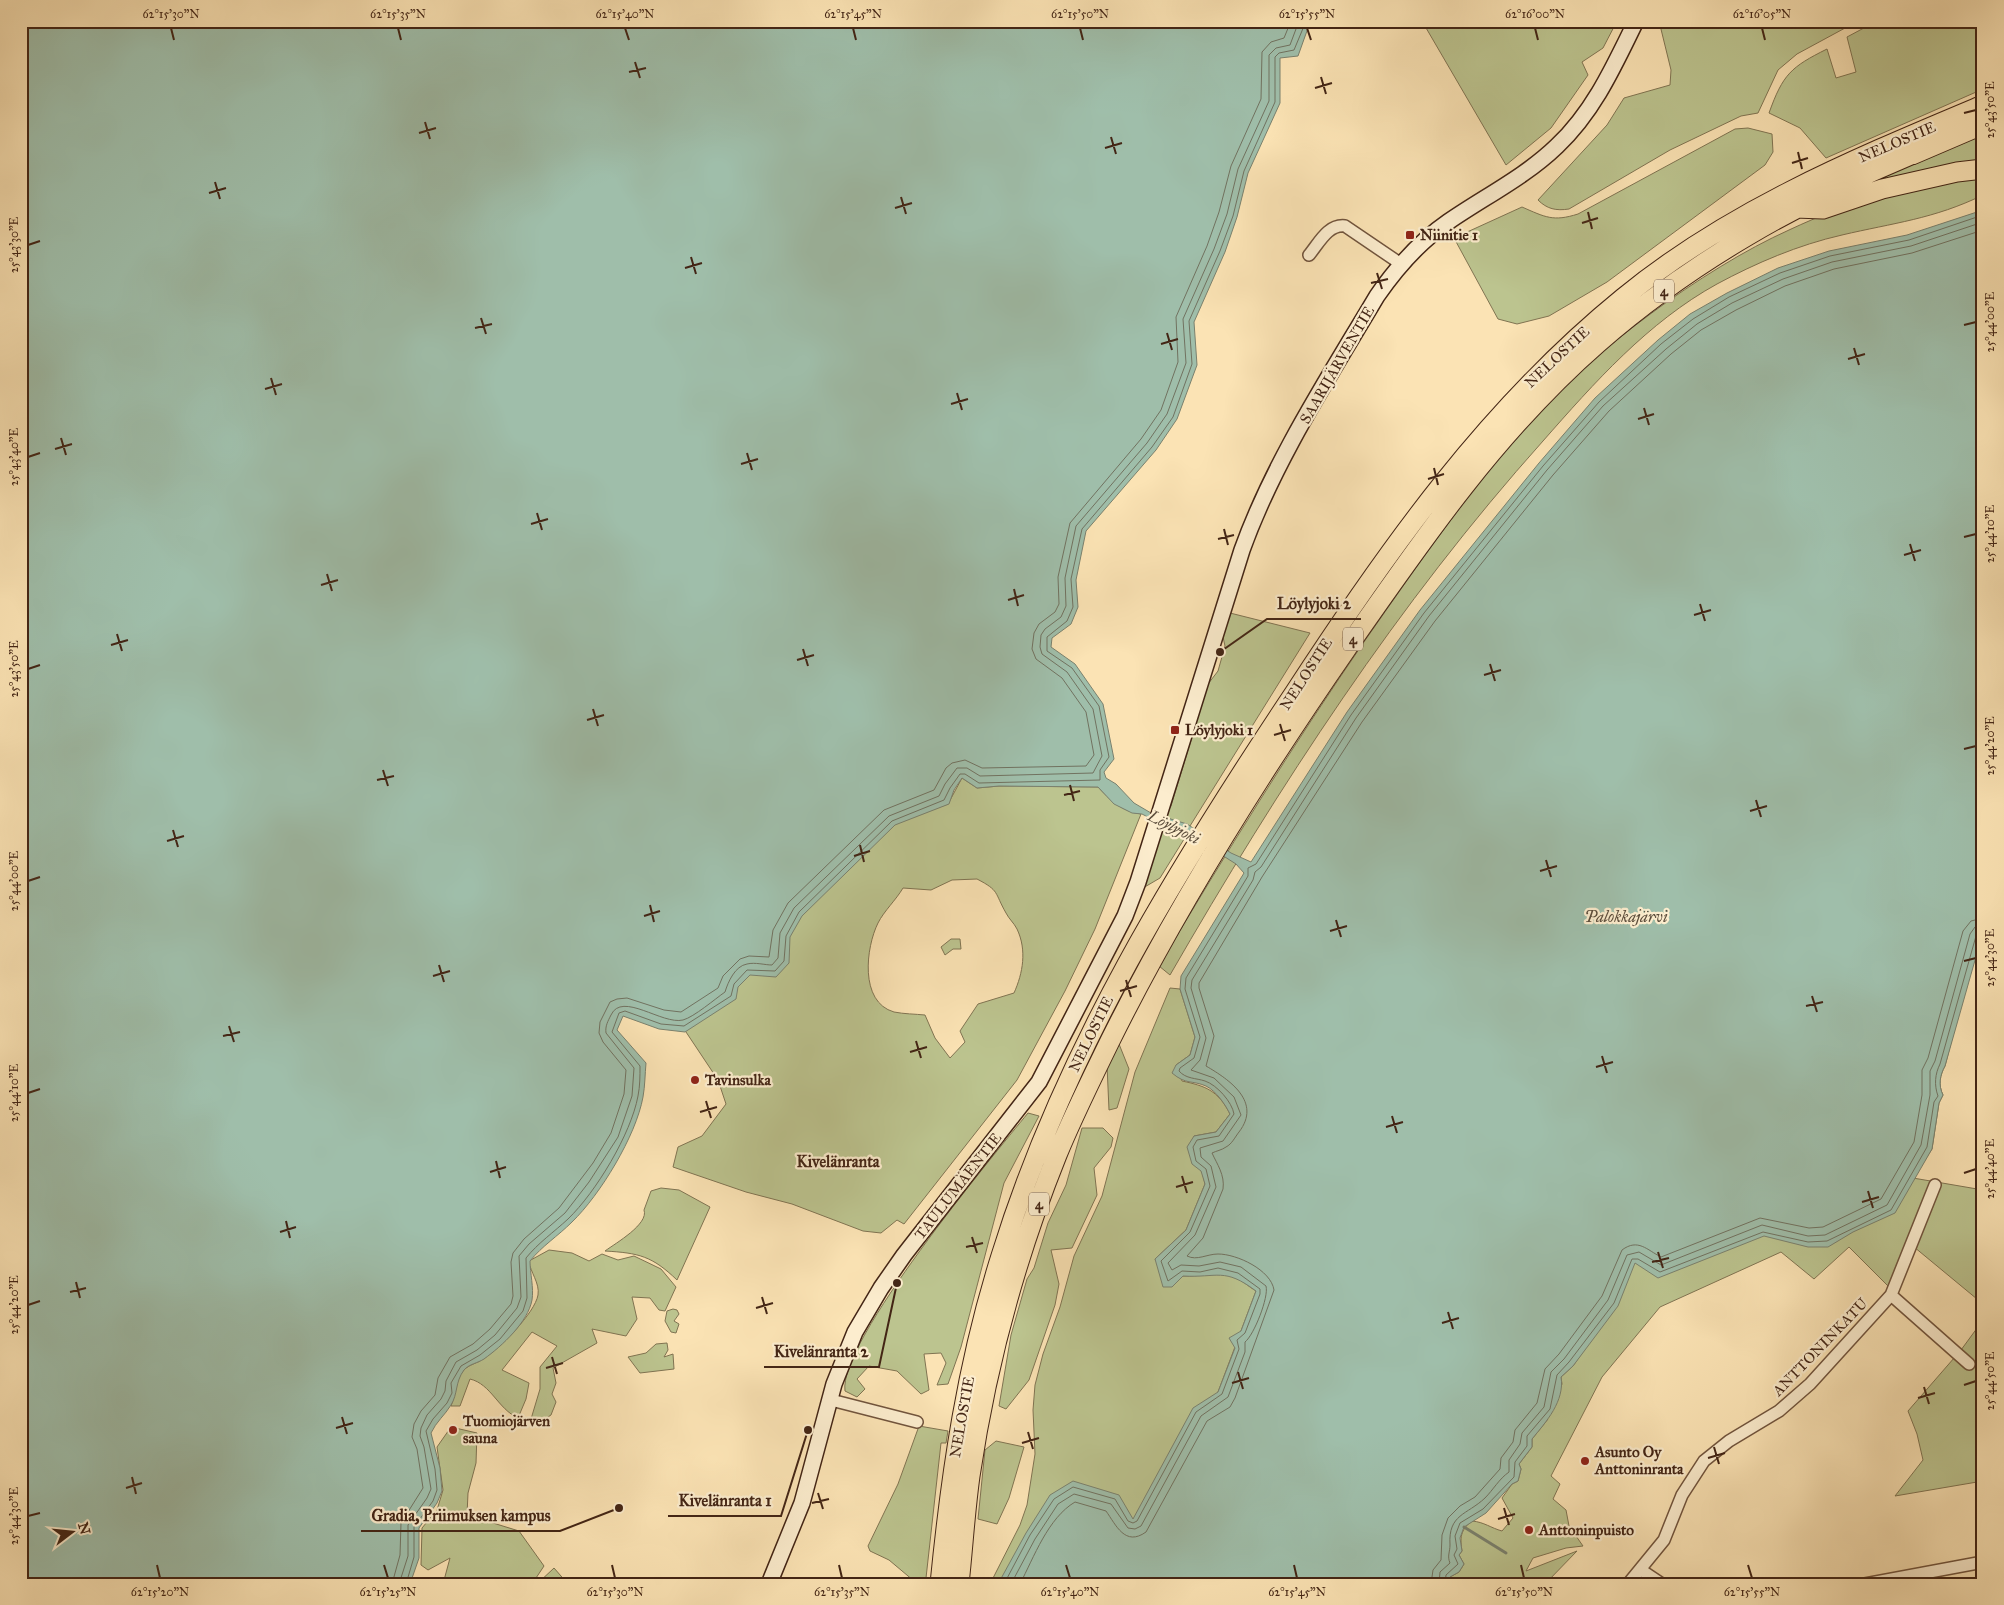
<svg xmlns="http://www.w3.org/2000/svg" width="2004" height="1605" viewBox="0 0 2004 1605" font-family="'IM FELL Great Primer',serif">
<rect width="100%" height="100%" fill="#fbe3b4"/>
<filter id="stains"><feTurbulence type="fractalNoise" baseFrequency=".004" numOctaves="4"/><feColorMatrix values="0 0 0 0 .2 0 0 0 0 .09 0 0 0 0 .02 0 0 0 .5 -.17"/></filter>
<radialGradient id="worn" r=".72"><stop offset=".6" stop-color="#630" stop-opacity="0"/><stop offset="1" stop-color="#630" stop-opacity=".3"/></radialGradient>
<path fill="#bcc48f" stroke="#807452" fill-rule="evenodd" d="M1422,21H1617L1603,48L1582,62L1588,75L1551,128L1506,165Z
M1659,21H1858L1797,54L1778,70L1758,113L1741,116L1670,150L1569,209C1556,211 1547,209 1538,200L1607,125L1624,98L1670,85L1671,70Z
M1877,21H1983V89L1826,158L1800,128L1769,113C1783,74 1791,67 1827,49L1836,78L1856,72L1847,37Z
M1748,128L1772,134L1773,152L1765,165L1607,282L1549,316L1517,324L1498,319L1454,238L1522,207C1545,217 1553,222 1578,214L1735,129Z
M1983,134V164L1831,199Z
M1983,174V195C1934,219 1893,223 1842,235C1798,245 1756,263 1717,284C1648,322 1594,383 1543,441C1398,603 1279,786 1170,975L1159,966C1225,854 1293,745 1366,639C1417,566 1469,491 1527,424C1590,353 1702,269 1789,230C1819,216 1851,203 1884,195C1916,186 1950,181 1983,174Z
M1230,613L1310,633L1190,826L1164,817L1171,806L1208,684L1218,671L1225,646L1223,637Z
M962,778L977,788L999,786L1098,787C1110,800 1122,812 1141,814L1095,929L1065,991L1017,1080L904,1224L897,1220L881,1233L863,1231L792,1204L746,1192L673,1167L678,1147L702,1136L726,1104L718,1080L678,1020L781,866L948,804ZM977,879C1000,891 994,892 1006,913C1009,919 1014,923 1017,929C1027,950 1023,973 1014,993L978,1004L960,1031L965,1042L950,1058L935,1038L925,1015C915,1014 904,1014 894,1012C859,1002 866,947 878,923C884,911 896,900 903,888L931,890L952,880Z
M1163,825L1181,836H1186L1160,878L1143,888Z
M951,939H960L961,949H953L945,955L941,947Z
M1170,988L1180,989L1195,1037L1190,1055L1176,1065L1182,1081C1205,1086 1218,1090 1230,1114L1216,1132L1194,1136L1205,1184L1186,1230L1155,1259L1172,1287L1183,1276C1201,1277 1219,1270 1235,1277C1243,1281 1249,1287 1256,1291L1218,1392L1164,1567L1004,1575L998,1584H990L1020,1525L1027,1505L1035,1454L1033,1410L1035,1385L1043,1354L1060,1307L1074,1256L1102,1196L1135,1072Z
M1957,996L1962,1000L1945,1066C1940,1075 1938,1085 1943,1095L1939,1103L1932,1149L1913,1178L1983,1190V1261L1981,1258L1983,1304L1908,1242L1888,1286L1849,1247L1814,1279L1781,1252L1660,1307L1602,1377L1551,1476L1560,1484L1553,1499L1566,1510L1569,1526L1583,1546L1566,1548L1533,1558L1526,1571L1577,1551L1545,1584H1450V1577L1459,1572L1464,1564L1459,1555L1462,1551C1460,1538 1460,1530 1472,1521C1484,1522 1491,1528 1502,1531L1513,1518L1502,1498L1512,1484L1518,1481L1521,1469L1519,1464L1532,1447V1439L1548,1419L1543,1417L1534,1421V1425L1526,1429L1519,1421L1512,1423L1514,1430L1521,1434L1514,1444L1523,1450L1504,1454L1497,1461L1505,1469L1490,1478L1493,1492L1488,1495L1464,1463L1509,1398L1527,1359L1546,1329L1560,1307L1576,1289L1594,1275L1614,1268L1626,1254L1656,1236L1682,1229H1706L1726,1206L1751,1203L1770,1192L1796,1186L1812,1169L1855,1155L1850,1144L1839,1150L1826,1143L1833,1130L1844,1132L1851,1121L1863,1126V1110L1878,1111L1880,1088L1904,1084L1915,1052L1942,1017L1943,1004ZM1572,1321H1595L1598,1330L1573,1366L1561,1377L1562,1384L1557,1398L1539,1397L1533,1391L1546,1384V1370L1554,1364L1560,1347L1578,1343L1570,1334Z
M1119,1044L1129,1069L1117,1108L1109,1110L1107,1065Z
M1028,1113L1039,1116L1004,1183L961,1347L948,1384L937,1385L946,1363L941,1353L924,1354L929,1390L921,1394L897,1371L869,1366L857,1379L865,1389L857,1397L845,1391C838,1342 992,1157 1028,1113Z
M1082,1128H1103L1113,1138L1111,1147L1094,1168L1097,1195L1072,1248L1051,1250L1059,1284L1055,1305L1029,1380L1006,1409L999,1406L1011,1335L1027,1279L1034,1268L1048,1223L1066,1185Z
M661,1188L679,1190L710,1207L677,1280C652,1256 639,1253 605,1251C616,1243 649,1224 644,1210L651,1191Z
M549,1250L572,1253L589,1261L602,1254L618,1260L634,1256L661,1269L676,1287L665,1311L659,1310L650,1298L632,1297L637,1319L626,1336L592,1329L597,1343L553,1368L556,1383L552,1394L556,1402L551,1415L540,1422L531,1419L540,1389V1367L557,1346L532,1332L502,1370L529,1383L526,1399L518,1418C498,1409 491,1384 470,1379L460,1406H451C456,1394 455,1377 466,1368C471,1364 478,1363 483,1359C499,1349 535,1313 538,1295C540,1283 530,1272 529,1261Z
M673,1309L677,1310L679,1314L674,1321L679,1324L676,1333L671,1332L665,1321L667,1311Z
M1983,1320V1481L1895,1496L1923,1460L1917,1434L1908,1411L1961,1350Z
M667,1343L668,1350L664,1357L673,1354L674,1369L640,1373L628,1357L646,1353L656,1344Z
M919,1426L948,1431L946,1443H941L926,1578L914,1581L889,1560L870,1551L868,1546L898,1484Z
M451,1427L477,1433L476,1463L468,1493L467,1515L519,1531L544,1566L532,1584H443L450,1558L428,1570L421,1565L422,1528L437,1510L443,1490L437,1447Z
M996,1441L1024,1447L1009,1498L997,1524L978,1519L985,1450Z
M554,1568L568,1584H537Z"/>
<path fill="#9fbeaa" stroke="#7a816e" d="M21,21H1322L1308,28L1298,56L1280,58V103L1248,173L1237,217L1225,252L1194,322L1197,365L1177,419L1156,450L1086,531L1076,580L1078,607L1071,624L1052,638L1051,647L1075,664L1103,704L1114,759L1104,772L1106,778L1116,784L1134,803L1151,813L1187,824L1231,853L1251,862L1347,712L1420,610L1539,463L1595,398L1658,340L1690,314L1727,293L1778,268L1829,251L1907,235L1983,210V932L1945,1066C1940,1075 1938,1085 1943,1095L1939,1103L1932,1149L1895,1213L1853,1232L1828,1247H1808L1764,1236L1658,1278L1635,1263L1618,1306L1573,1366L1561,1377C1565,1401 1546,1422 1532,1439V1447L1519,1464L1521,1469L1518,1481L1512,1484L1486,1513L1464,1527L1460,1538L1462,1551L1459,1555L1464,1564L1459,1572L1450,1577V1584H998L1026,1533L1050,1495L1073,1481L1119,1495L1133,1519L1193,1408L1218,1392L1235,1348L1229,1338L1241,1331L1256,1291C1224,1267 1218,1278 1183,1276L1172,1287H1163L1155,1259L1186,1230L1205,1184L1201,1171L1192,1164L1187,1147L1194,1136L1216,1132L1230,1114C1225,1104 1216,1091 1206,1086C1192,1080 1186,1085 1172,1073L1176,1065L1190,1055L1195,1037L1180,989L1181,976L1244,873L1236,864L1206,845L1189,836L1175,835L1161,824L1142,814L1132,813L1114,804L1098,787L999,786L977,788L962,778L954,790L949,804L895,825L802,916L790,937L789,963L776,977L750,975L738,987L736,999L685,1032L659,1029L623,1016L617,1030L646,1063C645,1074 645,1086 643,1097C636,1136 600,1195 572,1222C558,1236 542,1246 530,1261C530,1273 534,1288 532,1300C528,1322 502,1346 484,1359C478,1363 469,1364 464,1370C455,1382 458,1394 451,1405C445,1415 436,1422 431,1433L440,1468L442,1491L437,1503L419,1528V1558L410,1584H21Z"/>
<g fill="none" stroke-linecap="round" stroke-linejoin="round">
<path stroke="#717260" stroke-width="1" d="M392,1584L400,1555L401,1523L423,1488L417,1449L412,1437L414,1424L421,1411L435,1395L438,1378L450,1357L473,1344L490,1329L511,1304L513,1296L511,1262L513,1253L524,1239L559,1208L593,1163L611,1133L624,1094L626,1070L603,1042L599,1033L600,1022L610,1002L617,999L627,998L664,1010L681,1012L718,988L723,976L740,959L749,956L769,957L773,930L788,903L884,810L934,790L946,768L952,763L965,760L982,768L1086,766L1094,755L1086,712L1062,678L1036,659L1032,649L1034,633L1039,624L1055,612L1059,604L1058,577L1070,523L1141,439L1161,410L1178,362L1176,317L1207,246L1219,212L1231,166L1261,99L1262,52L1271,42L1284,38L1291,21
M399,1584L408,1556V1525L427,1498L431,1489L424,1447L420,1436L421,1428L427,1415L441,1399L445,1391L446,1381L456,1362L477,1350L495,1335L517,1308L521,1297L519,1256L529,1244L565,1213L589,1182L618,1137L632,1096L634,1068L606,1033C605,1026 608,1021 611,1015C622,991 662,1025 683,1020C694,1017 715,999 725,992C728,982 735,966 747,964C755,962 765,965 772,965L778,958L780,933L794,908L889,816L939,796L945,784L957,768H967L980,776L1093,773L1102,756L1093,709L1067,672L1042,654L1040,647L1041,635L1045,629L1061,617L1066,606L1065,578L1076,526L1147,443L1167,414L1186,363L1183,319L1214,249L1227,214L1238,169L1269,101V55L1276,48L1290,45L1299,21
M406,1584L414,1557V1527L433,1501L437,1490L435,1469L426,1431L433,1419L447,1403L452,1393L451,1383L461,1366L480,1355L500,1339L523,1311L527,1298L526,1258C538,1243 554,1232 568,1219C596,1192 631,1134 638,1096C640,1086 640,1076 640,1066L612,1032L619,1013L625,1011L661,1024L684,1026L731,996L734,984L747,970L775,971L784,961L786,936L799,912L892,821L944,800L950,788L960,774H965L979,783L1100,780V770L1109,757L1099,706L1072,668L1047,651V637L1067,621L1073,607L1071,579L1082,529L1152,447L1173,417L1192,364L1189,321L1220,251L1233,216L1244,171L1275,102V57L1279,53L1294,50L1304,26L1311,21
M1004,1584L1030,1535L1054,1499L1073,1487L1115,1499L1128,1521L1133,1523L1137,1521L1196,1412L1222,1394L1239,1349L1237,1340L1245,1333L1260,1294V1289L1238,1273L1218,1268L1200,1272L1182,1271L1168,1281L1161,1261L1190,1232L1210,1186L1206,1169L1196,1161L1193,1147L1197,1140L1219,1136L1234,1114C1232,1102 1217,1085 1205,1081C1196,1078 1186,1079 1179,1071L1180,1068L1194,1058L1200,1037L1185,989L1186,978L1248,876V868L1256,864L1351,715L1424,613L1543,466L1599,402L1661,344L1693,319L1729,297L1780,273L1830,256L1909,240L1983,215
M1011,1584L1035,1539L1058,1504L1074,1494L1111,1504L1128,1528L1135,1529L1141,1526L1201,1416L1228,1397L1245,1352V1342C1254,1335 1269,1297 1266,1286L1241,1267L1220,1262L1199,1266L1181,1265L1172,1270L1168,1263L1195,1235L1216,1187L1211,1166L1201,1157L1200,1148L1223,1141L1241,1115L1234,1097L1214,1078L1191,1070L1200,1060L1206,1038L1191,988L1192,980L1253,880L1255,872L1261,867L1356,718L1429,616L1547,470L1603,406L1666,349L1697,324L1732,303L1783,279L1832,262L1911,246L1983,222
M1020,1584C1034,1557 1048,1518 1075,1502L1106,1511C1116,1525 1125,1547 1146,1532L1207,1421L1230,1407L1235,1398L1274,1290C1271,1270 1237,1254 1218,1254C1207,1254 1197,1261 1187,1256L1203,1238L1223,1189C1225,1175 1217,1164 1212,1153C1216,1151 1222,1150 1226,1147C1232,1144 1235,1137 1239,1132C1262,1102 1230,1080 1206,1066L1214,1036L1199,988V983L1262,877L1362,722L1435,621L1553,475L1609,411L1671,354L1701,330L1736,310L1785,286L1834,269L1912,253L1983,230
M1431,1584L1433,1570L1441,1560L1442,1535L1448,1518L1460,1506L1475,1497L1500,1469L1501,1458L1513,1442L1515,1430L1537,1403L1545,1369L1559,1354L1602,1296L1622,1250C1638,1238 1647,1250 1661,1257L1760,1218L1809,1228L1823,1227L1881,1199L1914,1142L1922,1095V1070L1928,1058L1963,931L1971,921L1983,918
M1439,1584L1440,1572L1450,1563C1447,1556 1450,1552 1450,1545C1448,1514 1467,1515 1485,1498C1493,1490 1499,1479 1509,1472V1460L1520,1444L1522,1433L1544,1407L1551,1372L1564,1359L1608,1300L1627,1255L1639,1252L1661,1265L1762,1225L1808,1236L1825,1235L1887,1205L1921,1145L1930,1095V1071L1935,1061L1970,934L1975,927L1983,926
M1445,1584L1446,1575L1458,1564L1454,1555L1457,1549L1455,1536L1460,1523L1483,1509L1514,1477L1515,1462L1527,1446V1436L1550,1409L1557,1375L1569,1362L1614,1303L1632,1259H1638L1660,1272L1763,1232L1808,1242L1827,1241L1891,1210L1927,1147L1934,1102L1938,1096C1934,1085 1935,1074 1940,1064L1976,936L1983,932"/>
<path stroke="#7a816e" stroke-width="3" d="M1464,1527L1506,1553"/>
<g stroke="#71543d" stroke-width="14">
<path id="minor" d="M1309,255C1319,243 1328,224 1345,226L1401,264
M1891,1295L1969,1364
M831,1400L917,1422
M1641,1570L1662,1584
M1628,1584L1664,1540L1682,1495L1704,1461L1729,1441L1779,1411L1810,1384L1891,1295L1935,1185
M1865,1584L1983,1562"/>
</g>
<g stroke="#432515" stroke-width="18">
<path id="secondary" d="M769,1584L802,1503L834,1384L855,1332L881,1288L904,1255L1039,1082L1125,916L1138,882L1242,550C1274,461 1329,377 1377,296C1397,267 1419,242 1448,222C1484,197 1525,177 1557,146C1594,111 1614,66 1636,21"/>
</g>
<g stroke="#432515" stroke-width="21">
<path id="trunk" d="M1795,208L1823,209L1882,189L1957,172L1983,169
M940,1584C951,1472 967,1363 1001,1256C1064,1051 1177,869 1295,692C1389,548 1489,407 1623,298C1730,210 1857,158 1983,105
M959,1584C963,1548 965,1512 970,1476C986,1368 1016,1257 1057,1155C1073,1116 1092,1078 1110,1041C1178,904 1260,774 1347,648C1422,540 1498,430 1598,343C1692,261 1798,202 1913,154"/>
</g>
<g stroke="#432515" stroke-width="22">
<path id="motorway" d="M1913,154L1983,124"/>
</g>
<use href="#minor" stroke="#fcedce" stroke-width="11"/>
<use href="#secondary" stroke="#fcedce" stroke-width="15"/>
<use href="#trunk" stroke="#fbe3b4" stroke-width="19"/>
<use href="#motorway" stroke="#fbe3b4" stroke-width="20"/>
</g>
<path fill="none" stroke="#432515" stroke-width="2" d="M171,28L174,40M398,28L401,40M625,28L629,40M853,28L856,40M1080,28L1083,40M1307,28L1311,40M1535,28L1538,40M1762,28L1765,40M635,62L640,78M629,72L646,68M1321,77L1326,94M1315,88L1332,83M1964,113L1976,110M425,122L430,139M419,133L436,128M1111,137L1116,154M1105,148L1122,143M1798,152L1802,169M1792,163L1808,158M215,182L220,199M209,193L226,188M901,197L906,214M895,208L912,203M1588,212L1592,229M1582,223L1598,218M28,245L40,241M691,257L696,274M685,268L702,263M1377,273L1382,289M1371,283L1388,279M481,318L486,334M1964,325L1976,322M475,328L492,324M1167,333L1172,350M1161,344L1178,339M1854,348L1859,365M1848,359L1865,354M271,378L276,395M265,389L282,384M957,393L962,410M951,404L968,399M1644,408L1649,425M1638,419L1654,414M61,438L66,455M55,449L72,444M747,453L752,470M28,457L40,453M741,464L758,459M1434,468L1438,485M1428,479L1444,474M537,513L542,530M531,524L548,519M1224,529L1228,545M1964,537L1976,534M1218,539L1234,535M1910,544L1915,561M1904,555L1921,550M327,574L332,591M321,585L338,580M1014,589L1018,606M1008,600L1024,595M1700,604L1705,621M1694,615L1711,610M117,634L122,651M111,645L128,640M803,649L808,666M797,660L814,655M1490,664L1495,681M28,669L40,665M1484,675L1501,670M593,709L598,726M587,720L604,715M1280,724L1285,741M1274,735L1291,730M1964,749L1976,746M383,770L388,786M377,780L394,776M1070,785L1074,801M1064,795L1080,791M1756,800L1761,817M1750,811L1767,806M173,830L178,847M167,841L184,836M860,845L864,862M854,856L870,851M1546,860L1551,877M1540,871L1557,866M28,881L40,877M650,905L654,922M644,916L660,911M1336,920L1341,937M1330,931L1347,926M1964,961L1976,958M439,965L444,982M433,976L450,971M1126,980L1131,997M1120,991L1137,986M1812,996L1817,1012M1806,1006L1823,1002M229,1026L234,1042M223,1036L240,1032M916,1041L921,1058M910,1052L927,1047M1602,1056L1607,1073M1596,1067L1613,1062M28,1093L40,1089M706,1101L711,1118M700,1112L717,1107M1392,1116L1397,1133M1386,1127L1403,1122M496,1161L500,1178M490,1172L506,1167M1964,1173L1976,1169M1182,1176L1187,1193M1176,1187L1193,1182M1868,1191L1873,1208M1862,1202L1879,1197M286,1221L290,1238M280,1232L296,1227M972,1237L977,1253M966,1247L983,1243M1658,1252L1663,1268M1652,1262L1669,1258M76,1282L80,1298M70,1292L86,1288M762,1297L767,1314M28,1305L40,1301M756,1308L773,1303M1448,1312L1453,1329M1442,1323L1459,1318M552,1357L557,1374M546,1368L563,1363M1238,1372L1243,1389M1232,1383L1249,1378M1964,1385L1976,1381M1924,1387L1929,1404M1918,1398L1935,1393M342,1417L347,1434M336,1428L353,1423M1028,1432L1033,1449M1022,1443L1039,1438M1714,1447L1719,1464M1708,1458L1725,1453M132,1477L136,1494M126,1488L142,1483M818,1493L823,1509M812,1503L829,1499M1504,1508L1509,1525M28,1516L40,1513M1498,1519L1515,1514M157,1565L160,1578M384,1565L388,1578M612,1565L615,1578M839,1565L842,1578M1066,1565L1070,1578M1294,1565L1297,1578M1521,1565L1524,1578M1748,1565L1752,1578"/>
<g fill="#8f2418" stroke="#fcedce" stroke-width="2">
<rect x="1405" y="230" width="10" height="10" rx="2.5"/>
<rect x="1170" y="725" width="10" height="10" rx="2.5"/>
<circle cx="695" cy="1080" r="5"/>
<circle cx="453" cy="1430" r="5"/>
<circle cx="1585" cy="1461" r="5"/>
<circle cx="1529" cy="1530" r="5"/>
</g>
<g text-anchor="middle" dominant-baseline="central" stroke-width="4.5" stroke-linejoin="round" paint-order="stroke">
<g fill="#fcedce" stroke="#7a614c" stroke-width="1">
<rect x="1654" y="279.5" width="20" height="23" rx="4"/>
<rect x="1343" y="627.5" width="20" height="23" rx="4"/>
<rect x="1029" y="1192.5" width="20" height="23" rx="4"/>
</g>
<g font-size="14" font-weight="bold" fill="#432515">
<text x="1664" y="291">4</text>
<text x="1353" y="639">4</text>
<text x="1039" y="1204">4</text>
</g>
<g font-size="15" fill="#432515" stroke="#fcedce">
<text transform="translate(1897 142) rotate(-23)">NELOSTIE</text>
<text transform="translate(1557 357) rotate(-43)">NELOSTIE</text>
<text transform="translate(1337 365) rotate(-60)">SAARIJÄRVENTIE</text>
<text transform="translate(1306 674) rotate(-57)">NELOSTIE</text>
<text transform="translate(1091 1034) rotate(-64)">NELOSTIE</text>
<text transform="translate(958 1186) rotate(-52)">TAULUMÄENTIE</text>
<text transform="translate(1820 1347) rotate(-46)">ANTTONINKATU</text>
<text transform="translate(962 1417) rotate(-80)">NELOSTIE</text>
</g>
<g font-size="15" font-weight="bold" fill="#432515" stroke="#fcedce" text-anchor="start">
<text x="1420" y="235">Niinitie 1</text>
<text x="1185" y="730">Löylyjoki 1</text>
<text x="705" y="1080">Tavinsulka</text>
<text x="463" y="1421">Tuomiojärven<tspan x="463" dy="17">sauna</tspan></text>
<text x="1595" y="1452">Asunto Oy<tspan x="1595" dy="17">Anttoninranta</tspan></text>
<text x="1539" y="1530">Anttoninpuisto</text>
</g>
<g font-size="16" font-style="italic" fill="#5a4b3a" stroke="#fcedce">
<text transform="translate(1174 827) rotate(27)">Löylyjoki</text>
<text x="1626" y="916">Palokkajärvi</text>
</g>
<g font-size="16" font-weight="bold" fill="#432515" stroke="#fcedce">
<text x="838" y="1161">Kivelänranta</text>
</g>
</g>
<path fill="none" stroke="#432515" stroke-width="2" d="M1220 652L1267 619H1361M897 1283L879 1367H764M808 1430L781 1516H668M619 1508L560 1531H361"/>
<g fill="#432515" stroke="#fcedce" stroke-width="2">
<circle cx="1220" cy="652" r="5"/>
<circle cx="897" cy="1283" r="5"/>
<circle cx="808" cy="1430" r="5"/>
<circle cx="619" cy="1508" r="5"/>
</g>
<g font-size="16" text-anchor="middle" font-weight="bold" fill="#432515" stroke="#fcedce" stroke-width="4.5" stroke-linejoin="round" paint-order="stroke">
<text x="1314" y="609">Löylyjoki 2</text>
<text x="821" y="1357">Kivelänranta 2</text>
<text x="725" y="1506">Kivelänranta 1</text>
<text x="461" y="1521">Gradia, Priimuksen kampus</text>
</g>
<rect width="2004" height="1605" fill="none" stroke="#fbe3b4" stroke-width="55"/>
<g transform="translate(72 1532) rotate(74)" stroke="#fcedce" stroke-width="4" paint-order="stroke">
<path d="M0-4L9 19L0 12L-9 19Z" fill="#432515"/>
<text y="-8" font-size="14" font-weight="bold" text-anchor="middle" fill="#432515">N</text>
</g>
<rect x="28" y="28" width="1948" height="1550" fill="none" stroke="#432515" stroke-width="2"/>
<g font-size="12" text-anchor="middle" fill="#432515">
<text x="171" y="18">62°15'30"N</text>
<text x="398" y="18">62°15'35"N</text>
<text x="625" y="18">62°15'40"N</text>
<text x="853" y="18">62°15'45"N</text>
<text x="1080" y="18">62°15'50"N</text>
<text x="1307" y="18">62°15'55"N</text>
<text x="1535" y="18">62°16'00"N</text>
<text x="1762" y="18">62°16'05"N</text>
<text transform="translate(1990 110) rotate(-90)" y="4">25°43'50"E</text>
<text transform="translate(14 245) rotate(-90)" y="4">25°43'30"E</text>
<text transform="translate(1990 322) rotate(-90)" y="4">25°44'00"E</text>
<text transform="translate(14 457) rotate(-90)" y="4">25°43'40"E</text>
<text transform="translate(1990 534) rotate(-90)" y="4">25°44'10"E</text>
<text transform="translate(14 669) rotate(-90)" y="4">25°43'50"E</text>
<text transform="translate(1990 746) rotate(-90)" y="4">25°44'20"E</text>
<text transform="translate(14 881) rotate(-90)" y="4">25°44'00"E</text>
<text transform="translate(1990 958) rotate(-90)" y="4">25°44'30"E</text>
<text transform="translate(14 1093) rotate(-90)" y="4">25°44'10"E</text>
<text transform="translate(1990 1169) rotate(-90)" y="4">25°44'40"E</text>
<text transform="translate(14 1305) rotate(-90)" y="4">25°44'20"E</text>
<text transform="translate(1990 1381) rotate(-90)" y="4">25°44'50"E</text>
<text transform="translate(14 1516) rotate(-90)" y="4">25°44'30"E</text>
<text x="160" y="1596">62°15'20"N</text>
<text x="388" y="1596">62°15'25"N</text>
<text x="615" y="1596">62°15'30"N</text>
<text x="842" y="1596">62°15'35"N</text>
<text x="1070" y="1596">62°15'40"N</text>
<text x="1297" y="1596">62°15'45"N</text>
<text x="1524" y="1596">62°15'50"N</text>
<text x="1752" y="1596">62°15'55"N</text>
</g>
<rect width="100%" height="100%" filter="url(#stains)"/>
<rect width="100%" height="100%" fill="url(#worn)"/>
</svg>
